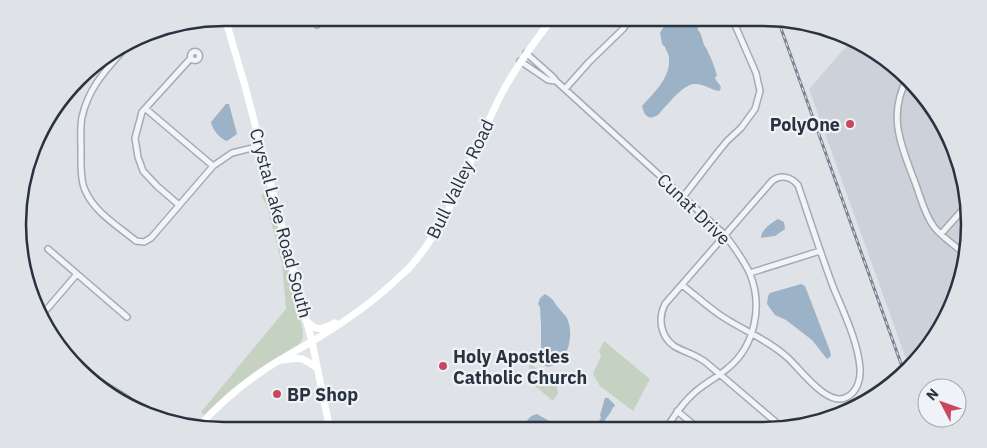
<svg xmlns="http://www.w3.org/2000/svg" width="987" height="448" viewBox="0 0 987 448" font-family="'IBM Plex Sans',sans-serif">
<rect width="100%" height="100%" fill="#dfe3e8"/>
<path fill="#cdd2da" d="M852,40L909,78L954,145L969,224L954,303L927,349L909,367L809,89Z"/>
<path fill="#c6d2c1" d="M269,189L303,331V338L299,344L256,371L232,389L204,415L201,412L286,309L282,264L267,206L261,196Z
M604,341L650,379L633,411L600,386L593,374L601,356L599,351Z
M531,364L557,386L558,394L553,401L530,382L529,366Z"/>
<path fill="#9bb2c7" d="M669,18H697L698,30C702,35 702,39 704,45C705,46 708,51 708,52C712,60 715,68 717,76L715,77C715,81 720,83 721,88L719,91C709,89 703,83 693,84C681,87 671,101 663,109C661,111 660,113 658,115C648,121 644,115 642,106C654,93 671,77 669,58C669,54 666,51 665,47L662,44L660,33Z
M226,104H229L237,134L227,141C220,139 212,129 211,122Z
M778,219L784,222L785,229L775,236L761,238C761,230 771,223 778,219Z
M801,284L805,286L830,351L831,356L827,359L812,340L786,320L775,315L767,304L768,296L770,293Z
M545,294C552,298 553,300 557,306C560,310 564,314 567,318C573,332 570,351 561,360C557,364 552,366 548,367L544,365L541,361V325L540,307L538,304L540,298Z
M605,398H608L615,405L614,407H613C611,414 606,417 604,422C602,425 602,427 601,429H593L601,418L600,415Z
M537,414L551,422L558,429L520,430C526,423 528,416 537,414Z"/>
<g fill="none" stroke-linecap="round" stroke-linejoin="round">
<g stroke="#a5aab2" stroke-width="8">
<path id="street" d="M314,18L317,25
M127,46C107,69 89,86 82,117C80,127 81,140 81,151C81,162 80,180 85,190C94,212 118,226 136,241L144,242L151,238L213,166L232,153L260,146
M190.5 56a4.5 4.5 0 1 1 9 0a4.5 4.5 0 1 1-9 0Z
M526,53L553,77L556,81L725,235C734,247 744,260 750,274C763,306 755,346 728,368C719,376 709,381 700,388C685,399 675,414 666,429
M520,61L548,80L556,81
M908,77C886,116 902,147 916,185C921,199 925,215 934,227C942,237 954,245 964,253
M565,89L589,62L623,29L630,18
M146,109L213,166
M683,197L718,152L727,141L741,128L755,109L760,91L756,73L735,25L733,18
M179,205L157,186L143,171L138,157L135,138L142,112L191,58
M941,234L966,206
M48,249L127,317
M750,273L820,251
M682,285C695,295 707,306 720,315C742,330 769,340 788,358C801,370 828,408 847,397C857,392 861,379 860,368C858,342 844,313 834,289C821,255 810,220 798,185C791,177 781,174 772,181L665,304C658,318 660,336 674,346C682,351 691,353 699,358C703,360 706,362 709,365L784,429
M41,316L77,274
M80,370L126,398L149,416
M677,411L699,429"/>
</g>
<use href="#street" stroke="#f2f4f7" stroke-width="5"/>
<path stroke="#fff" stroke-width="7" d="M225,18L245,86L312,342L330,430
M306,320C317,333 321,329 335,323
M283,360C301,357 302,357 317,368
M199,426C222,401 250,378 278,361C289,354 300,349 311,342C340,325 369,305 394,282C399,277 405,272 410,267C454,217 472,151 502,93C517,65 534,42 553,18"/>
<g stroke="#798391" stroke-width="3">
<path id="rail" d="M778,20L904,372"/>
</g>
<use href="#rail" stroke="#eff2f6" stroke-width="1" stroke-dasharray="4" stroke-linecap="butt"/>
</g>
<g fill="#ca4760" stroke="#eff2f6" stroke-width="2">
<circle cx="850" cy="124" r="5"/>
<circle cx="443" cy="366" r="5"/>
<circle cx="277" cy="394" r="5"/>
</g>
<g text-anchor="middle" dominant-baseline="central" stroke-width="4.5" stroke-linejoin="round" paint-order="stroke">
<g font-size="18" font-weight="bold" fill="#29323f" stroke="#eff2f6" text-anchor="start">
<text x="840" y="124" text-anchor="end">PolyOne</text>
<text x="453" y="356">Holy Apostles<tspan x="453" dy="21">Catholic Church</tspan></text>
<text x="287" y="394">BP Shop</text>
</g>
<g font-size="18" fill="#29323f" stroke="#eff2f6">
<text transform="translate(460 179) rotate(-64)">Bull Valley Road</text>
<text transform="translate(694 209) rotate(44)">Cunat Drive</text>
<text transform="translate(281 223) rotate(75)">Crystal Lake Road South</text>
</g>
</g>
<path d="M0 0H987V448H0ZM224 26H763A198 198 0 0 1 961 224V224A198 198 0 0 1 763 422H224A198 198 0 0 1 26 224V224A198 198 0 0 1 224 26Z" fill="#dfe3e7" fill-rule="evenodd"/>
<path fill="none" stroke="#29323f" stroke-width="2.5" d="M224 26H763A198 198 0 0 1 961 224V224A198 198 0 0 1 763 422H224A198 198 0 0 1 26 224V224A198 198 0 0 1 224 26Z"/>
<g transform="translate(942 403) rotate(311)"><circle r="24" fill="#eff2f6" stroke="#a0a5ad"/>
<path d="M0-4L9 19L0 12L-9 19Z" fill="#ca4760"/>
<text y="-8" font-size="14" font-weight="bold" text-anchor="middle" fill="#29323f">N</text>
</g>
</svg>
